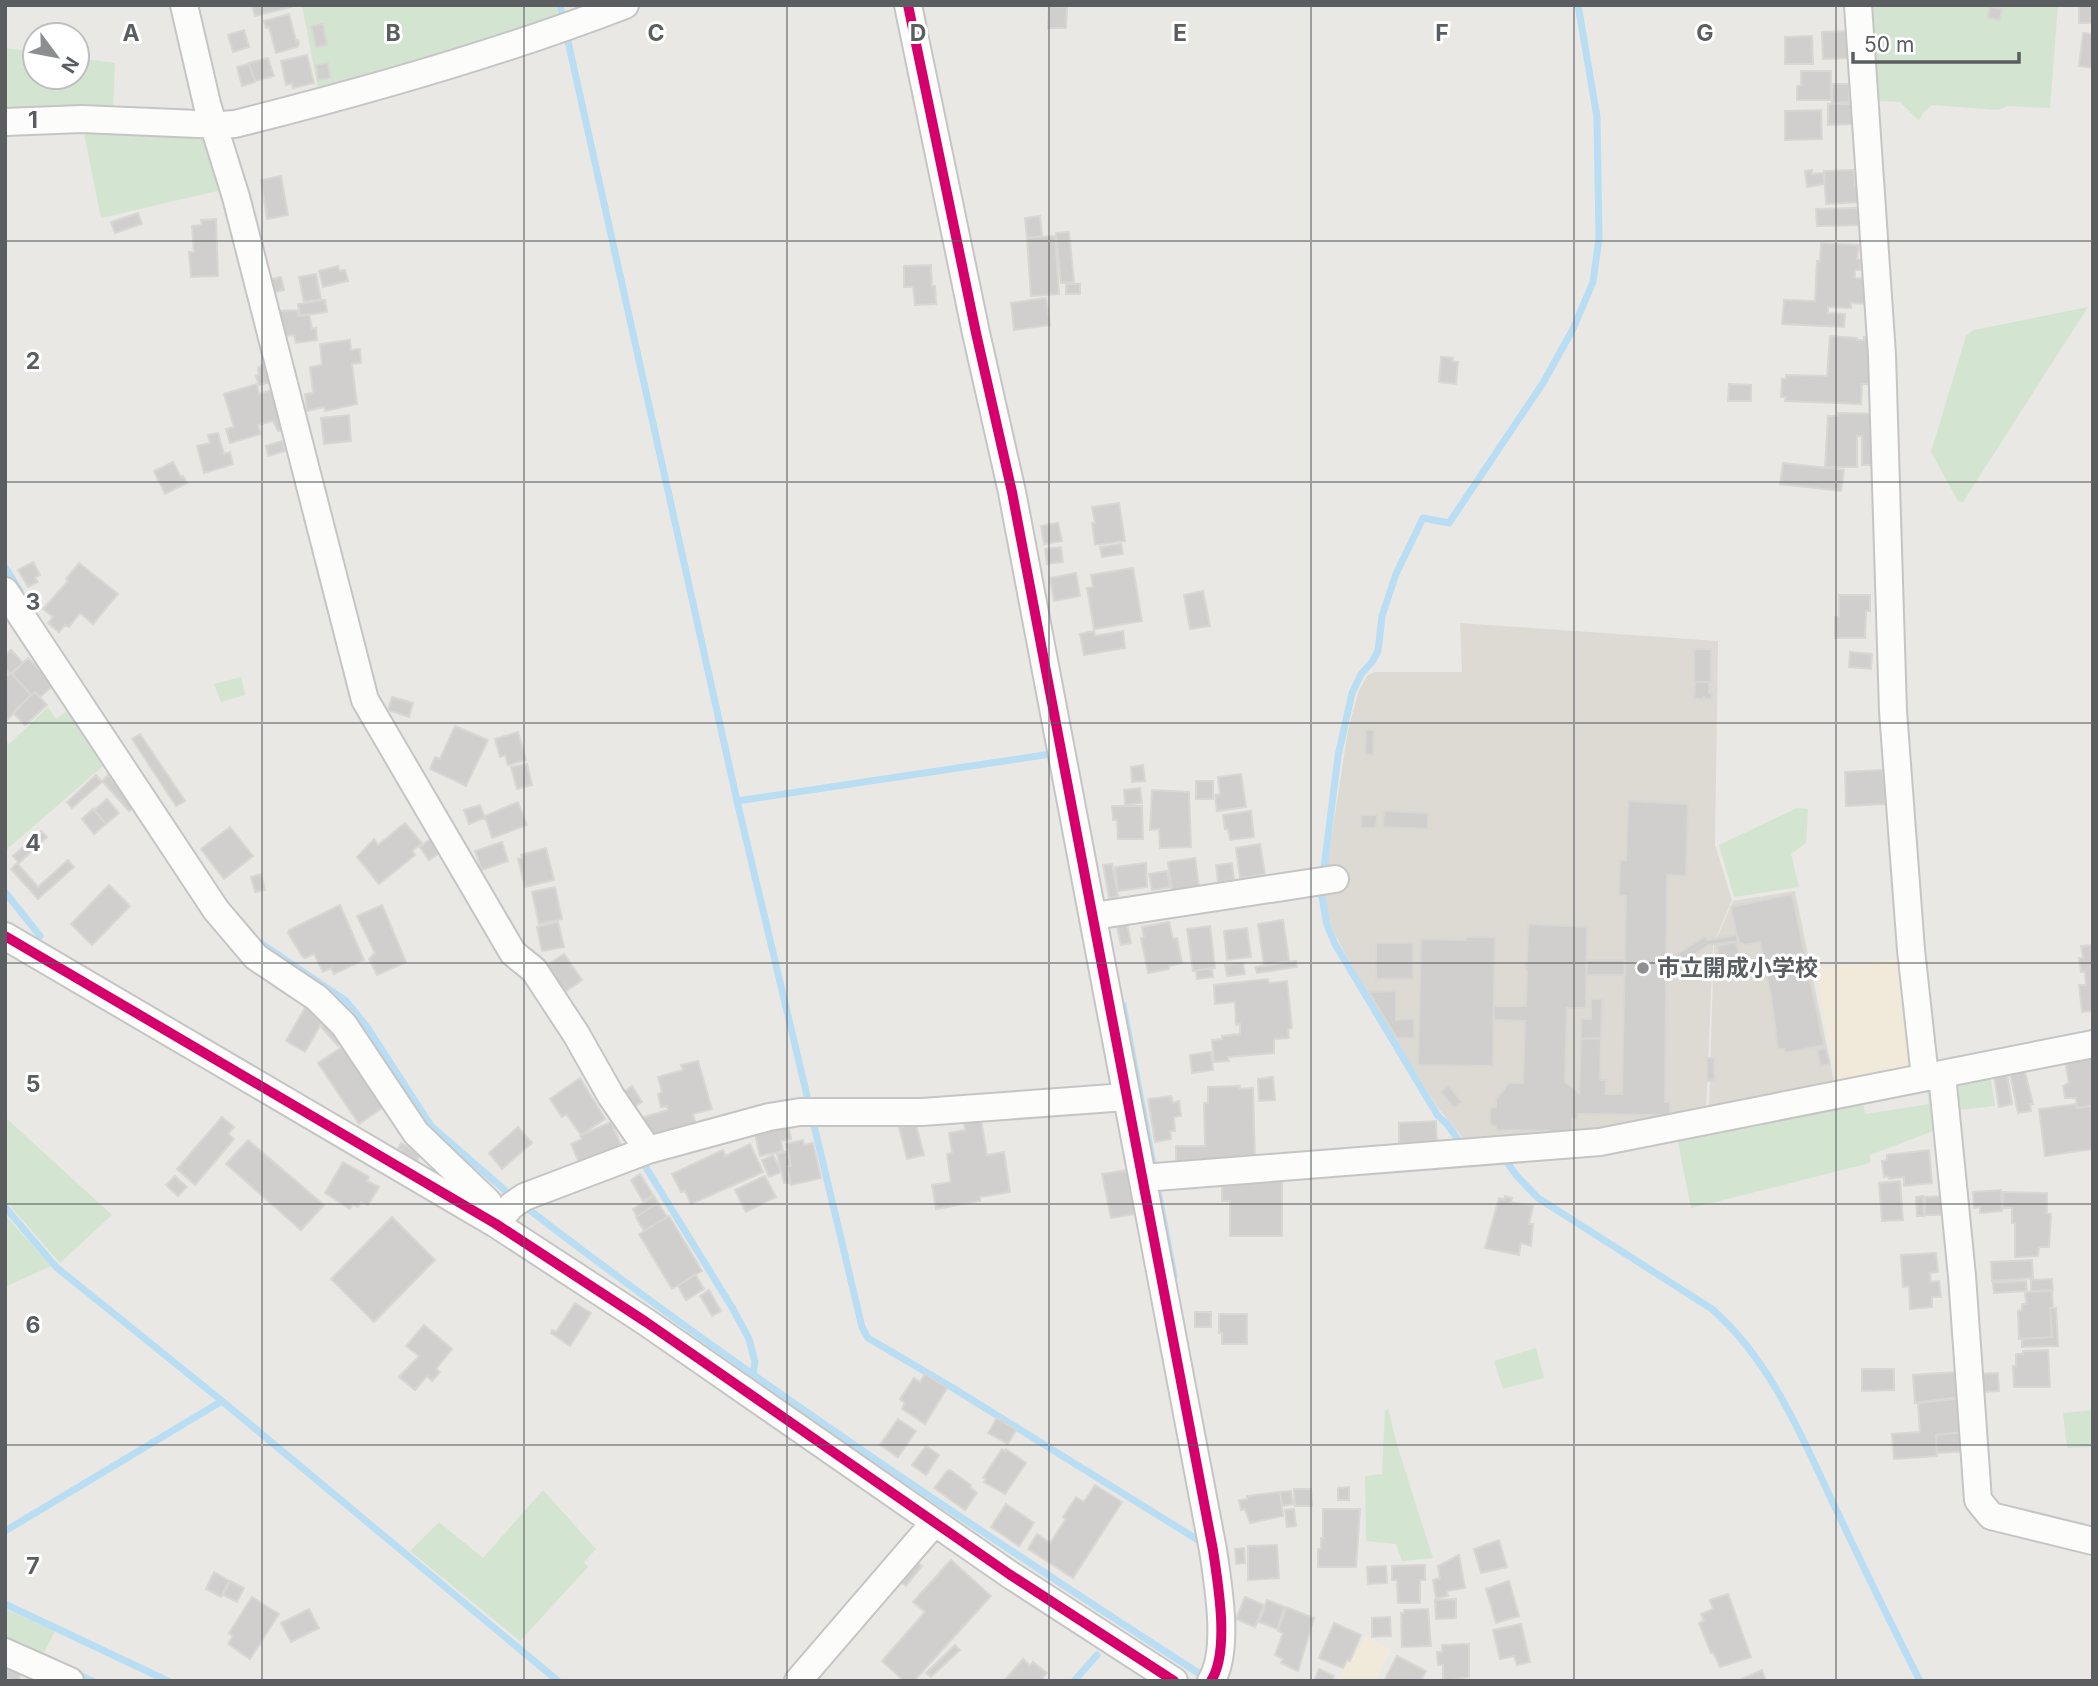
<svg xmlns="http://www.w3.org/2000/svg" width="2098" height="1686" viewBox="0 0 2098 1686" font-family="Inter,'Noto Sans JP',sans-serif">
<rect width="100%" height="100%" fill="#e9e8e4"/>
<path fill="#dddad4" d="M1460,623L1718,641L1715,845L1732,900L1713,945L1706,1112L1503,1145L1498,1136L1463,1138L1438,1108L1371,1001L1331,927L1324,895L1327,866L1348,730L1359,690L1368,675L1375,672H1462Z
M1795,891L1835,1086L1709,1111L1714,944L1733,901Z"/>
<path fill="#d3e5d0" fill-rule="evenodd" d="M302,5H556L559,20L319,94Z
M1872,5H2058L2050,108L2008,106L1998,110L1932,105L1923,113L1919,121L1900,102L1876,101Z
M5,48L35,52V77H77V58L115,63L113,111L5,116Z
M83,128L207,132L226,189L101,218Z
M2088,307L1963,502L1958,501L1931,452L1966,336L1974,330Z
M241,677L245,695L221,702L214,684Z
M74,706L110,760L5,851V741L9,744L48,707L56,719Z
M1797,808L1808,809L1806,843L1791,854L1799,887L1734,897L1719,845Z
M1990,1073L1995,1106L1950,1111L1951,1082Z
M1930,1085L1936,1130L1870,1155V1163L1691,1208L1676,1132ZM1927,1090L1929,1104L1865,1114L1863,1100Z
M5,1117L112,1215L60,1263L5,1200Z
M5,1215L51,1266L5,1287Z
M1536,1348L1544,1378L1503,1389L1494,1361Z
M1388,1408L1397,1445L1433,1558L1402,1561L1396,1544L1366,1541L1365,1476L1382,1474L1385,1411Z
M2093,1410V1447L2067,1448L2063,1413Z
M543,1490L596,1549L584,1562L588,1567L520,1641L410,1551L439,1522L483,1558Z
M5,1609L55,1631L43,1655L5,1638Z"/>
<path fill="#f1eada" d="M1904,958L1915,1064L1909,1074L1837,1083L1816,969Z
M1366,1637L1391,1650L1374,1681H1337Z"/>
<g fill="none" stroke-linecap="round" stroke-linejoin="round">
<path stroke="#b9def3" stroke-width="7" d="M560,5L563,20
M567,37L737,801L809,1104
M5,567L20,591
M737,801L1051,754
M5,892L40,936
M256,940L346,1001L367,1027L431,1126L514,1198
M1123,1005L1174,1276
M813,1121L862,1327L868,1338L953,1388L1198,1540
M1468,1141L1460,1142L1447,1124L1438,1116L1335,944L1327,925L1321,892L1338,756L1352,693L1361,674L1372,662L1378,651L1382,616L1396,574L1423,518L1449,523L1543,383L1573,329L1593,282L1599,238L1597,117L1578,5
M1505,1159L1516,1175L1538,1198L1712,1309C1770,1360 1801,1434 1833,1503C1861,1562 1890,1622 1920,1681
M642,1161L733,1309L749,1339L755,1362L753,1374
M523,1205C742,1374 974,1528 1206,1678
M5,1207L56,1267L222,1401L558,1681
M5,1531L222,1401
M5,1604L168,1681
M73,1672L92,1681
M1074,1681L1097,1655"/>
</g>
<path fill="#d0cfcd" stroke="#d8d7d3" stroke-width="2" d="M252,5H291V7L255,16Z
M2079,5H2093V23H2079Z
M1049,6L1067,7L1066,28H1048Z
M1990,7L2002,9L2000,20L1988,18Z
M289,14L296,41L298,40L299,44L297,47L276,53L269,27L266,28L264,21Z
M323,24L327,45L316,47L311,26Z
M244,30L249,47L233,52L228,35Z
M1848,31L1849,58L1823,59L1822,32Z
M2083,33L2093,34V68L2079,66Z
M1812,36L1813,64H1785V37Z
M307,55L314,83L293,88L292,83L286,85L281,61Z
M268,58L274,76L255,81L249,63Z
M328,63L330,78L318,80L316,65Z
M249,64L255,82L242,86L237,67Z
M1801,71H1831V100H1797V86H1801Z
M1832,84H1849V102L1832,103Z
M1828,104H1857V124L1828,125Z
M1821,110L1822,139L1785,140V111Z
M1812,170V174L1823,173L1824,184L1807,187L1805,171Z
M1854,170L1855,186L1863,185L1864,202L1826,204L1824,171Z
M281,176L288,215L267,219L261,180Z
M1857,208V210H1865L1866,225L1817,226L1816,209Z
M138,213L142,224L115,233L111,222Z
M1040,216L1042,236L1027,238L1025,218Z
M216,219L218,276L191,277L189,252H194L192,226L202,225L201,220Z
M1069,232L1074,282L1061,283L1056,233Z
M1055,236L1059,294L1031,296L1027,238Z
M1821,243L1859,245L1857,259L1861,260L1860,270H1855V278L1871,279L1866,304L1851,303V308L1828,307V313L1845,314L1844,327L1782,324L1784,300L1815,301L1817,261H1820Z
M931,265L932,286H935L936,304L915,305L913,287H904V266Z
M338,266L340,271L345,270L348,281L323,287L319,271Z
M316,274L321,299L304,302L299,277Z
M281,277L284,290L271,293L269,284L272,283L271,279Z
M1066,284H1080V294H1066Z
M1046,298L1050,325L1014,330L1011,303Z
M325,300L327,312L300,316L298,304Z
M297,310L298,316L309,314L312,329L316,328L317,340L296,343L294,335L284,336L276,316L280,315L279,311Z
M1830,336L1857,338V340H1864V337H1874L1872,384H1862L1861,404L1785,401L1786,397H1781L1782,379H1786V375L1827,376Z
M350,340L351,350L360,349L361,363L352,364L357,404L325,411L324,407L307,411L305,394L313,393L310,367L322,365L320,344Z
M1441,357L1453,358L1452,361L1458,362L1456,384L1439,382Z
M270,360L275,381L259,385L256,376L259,375L258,368Z
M257,384L259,394L274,389L288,428L278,431L273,421L258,425L261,434L230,443L226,429L234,427L224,394Z
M1729,384L1751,385V401H1728Z
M1838,413L1877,414L1878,465H1862V436H1857V467H1825L1828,416H1838Z
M349,415L351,441L324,444L321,418Z
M218,433L224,454L230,452L233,464L204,473L197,446L210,443L208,435Z
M282,441L285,451L268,456L266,446Z
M173,462L181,477L183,476L187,483L165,494L154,471Z
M1783,463L1844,470L1841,491L1780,484Z
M1119,503L1125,541L1095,545L1092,523H1095L1092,507Z
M1058,523L1062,541L1044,544L1041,526Z
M1121,544L1123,554L1102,557L1100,547Z
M1061,547L1063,562L1047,564L1045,549Z
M33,562L40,575L35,578L38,582L28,587L18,570Z
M79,563L118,594L93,624L80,613L69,627L65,625L59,632L48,623L53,617L43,609L68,581L66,579Z
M1133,568L1142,621L1094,629L1087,588L1093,587L1091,575Z
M1076,573L1080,596L1054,601L1050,578Z
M1203,591L1210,626L1190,629L1184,595Z
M1839,595H1870V611H1866L1865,638H1835V617H1839Z
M1094,631L1095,636L1123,631L1125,648L1084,655L1080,634Z
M1694,649H1711V682H1694Z
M11,650L23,663L10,674L5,669V655Z
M1850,652L1872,654L1871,669L1849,667Z
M28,658L54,685L40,697L35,692L31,695L12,674Z
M11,673L31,695L5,722V678Z
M1695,682H1709V693H1712V699H1705L1704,696V699H1694Z
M35,692L47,705L25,725L14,714L15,710Z
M392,697L413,703L409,717L388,710Z
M455,726L488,740L466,786L430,769L435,757L440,759Z
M1366,730H1374L1373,755L1365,754Z
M518,732L526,760L508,765L505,755L500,757L495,739Z
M140,734L185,801L176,806L132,739Z
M527,764L532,785L517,789L511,767Z
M1143,765L1145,781L1132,782L1131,767Z
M1883,770L1885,804L1846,806L1845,772Z
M1241,774L1246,807L1217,811L1215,795L1220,794L1218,777Z
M96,775L102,782L72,808L67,802Z
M108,775L135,806L129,811L102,781Z
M1196,781H1213V799H1196Z
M1140,788L1142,803L1125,805L1124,790Z
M1152,790L1189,792L1191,847L1160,848L1159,829L1150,830Z
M107,799L119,813L106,824L94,810Z
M1628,801L1688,804L1686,876L1667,875L1665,1102H1670V1115L1578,1114L1577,1119H1572V1131L1550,1139L1549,1131L1496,1130V1126L1490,1125V1108L1496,1107V1100L1509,1083H1523L1525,1021L1493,1020L1494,1006H1526L1527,972L1524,965L1527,961L1528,924L1587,927L1586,1008H1567L1565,1082L1579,1093L1581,1039L1601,1038L1600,1080H1606V1094H1622L1626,896L1619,895L1620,860H1626Z
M518,802L527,825L492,838L485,816Z
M480,805L485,818L469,824L464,810Z
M1112,806H1142L1143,839H1118L1117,820H1113Z
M93,809L106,824L94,834L82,819Z
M1251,811L1254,837L1230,840L1228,829H1225L1223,815Z
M1384,811L1428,813V829L1383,827Z
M1361,815H1377L1376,828H1361Z
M405,823L422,843L412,851L415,855L379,884L357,857L374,839L378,845Z
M230,827L253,856L224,879L201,849Z
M41,831L47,837L19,863L13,856Z
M433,837L442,851L429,860L420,847Z
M502,842L508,861L482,870L475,851Z
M1260,844L1265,874L1240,878L1236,848Z
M546,848L554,880L525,887L518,859L522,858L521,855Z
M1195,858L1199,887L1172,891L1168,862Z
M68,860L74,867L38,899L11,869L17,863L38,887Z
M1146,863L1147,887L1118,891L1115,867Z
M1232,863L1234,880L1218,882L1216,865Z
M1112,864L1118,896L1109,898L1103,865Z
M1167,871L1170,887L1152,890L1149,874Z
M261,874L265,890L255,892L251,877Z
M109,885L130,906L92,945L71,924Z
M555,887L562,919L539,924L532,892Z
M1792,894L1824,1045L1785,1053L1784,1049H1778L1771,996L1760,942L1746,945L1738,942L1731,907Z
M340,905L364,960L334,974L331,968L323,972L314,954L305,958L302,956L288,933L289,930Z
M382,905L406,962L377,975L369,959L375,953L357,916Z
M1283,920L1289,961L1264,965L1258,924Z
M558,922L564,947L542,951L537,927Z
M1169,922L1173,939L1177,938L1182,963L1169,966V969L1148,973L1141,938L1144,937L1142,927Z
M1127,924L1131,943L1121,945L1117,926Z
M1210,926L1215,968L1193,971L1187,929Z
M1247,928L1251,957L1227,960L1224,931Z
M1737,935L1739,941L1709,945L1666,973V961L1706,936L1707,940Z
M1466,937H1495L1493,1066L1418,1065L1421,939L1466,940Z
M1736,942L1740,958L1719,962L1717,946Z
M1376,943H1413V979H1376Z
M2093,945V1011L2082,1012L2079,985H2086L2085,972H2081L2079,958H2083L2081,946Z
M564,954L582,980L562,994L544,967Z
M1587,960H1625V975H1587Z
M1296,961L1297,967L1257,973L1255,967Z
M1243,963L1245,974L1227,976L1225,965Z
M1212,968L1213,977L1197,979L1196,970Z
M1268,979L1269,983L1287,981L1292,1028L1288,1029L1289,1038L1274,1039V1053L1228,1057L1229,1061L1214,1062L1212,1040L1222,1039V1036L1240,1034V1024L1236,1025L1235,1002L1215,1004L1214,985Z
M1396,991V1020L1414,1019V1038H1397L1369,992Z
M1591,999H1602L1601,1038L1581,1039V1019H1591Z
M306,1006L325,1017L305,1052L286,1041Z
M329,1021L344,1040L338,1046L321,1027Z
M345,1045L386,1105L359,1124L318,1063Z
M1826,1048L1830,1064L1820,1066L1817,1050Z
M1211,1052L1213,1070L1192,1073L1190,1055Z
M2093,1056V1105L2077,1108L2076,1098H2065L2063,1086L2069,1083L2065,1061Z
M1707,1058H1714L1715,1080L1707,1081Z
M698,1061L712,1109L693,1114L696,1125L650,1138L644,1117L668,1110L667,1106L661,1107L658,1094L662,1092L658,1077L683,1070L681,1065Z
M2025,1072L2033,1104H2030L2031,1111L2018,1113L2010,1074Z
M2007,1074L2012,1104L1999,1107L1994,1076Z
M1273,1077L1275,1100L1259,1101L1258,1079Z
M580,1078L605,1119L581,1135L566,1114L562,1117L550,1099Z
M1448,1085L1462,1102L1454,1108L1441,1092Z
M632,1086L642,1102L631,1109L621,1094Z
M1240,1086L1239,1089L1253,1088L1255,1161L1176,1164V1146H1205L1204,1103H1208V1087Z
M1171,1096L1173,1103L1179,1101L1181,1116L1174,1117L1175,1131H1170L1171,1139L1155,1142L1148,1099Z
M2076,1104L2077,1108L2093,1106V1149L2045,1156L2039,1109Z
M222,1117L234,1127L228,1134L234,1139L195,1185L177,1169Z
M981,1120L987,1155L1004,1152L1010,1192L980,1197V1201L936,1209L932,1185L951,1182L947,1154L952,1153L949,1133L965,1130L964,1123Z
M1436,1121L1437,1143L1401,1149L1402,1144H1399V1123Z
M611,1122L622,1147L580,1165L571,1144L582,1139L580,1136Z
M788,1125L791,1139L781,1141L783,1151L760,1156L755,1134Z
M916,1125L924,1155L907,1159L899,1127Z
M518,1127L532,1143L502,1169L489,1153Z
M248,1140L324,1205L301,1230L226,1164Z
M803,1140L804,1145L813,1143L821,1178L791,1185L787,1167L791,1166L786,1144Z
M401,1143L421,1154L416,1162L400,1153L402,1150L398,1149Z
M750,1144L763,1172L691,1204L685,1191L681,1192L672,1174L723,1150L725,1156Z
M1929,1150L1932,1183L1904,1186V1177L1889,1179L1888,1176L1884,1177L1882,1161L1887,1160V1155Z
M788,1151L791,1166L787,1167L790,1182L784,1183L777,1154Z
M773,1155L781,1172L769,1177L762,1160Z
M343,1162L369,1177L367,1181L379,1187L368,1205L361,1202L358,1207L353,1204L350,1209L325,1193Z
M1127,1170L1135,1214L1111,1218L1102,1174Z
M640,1174L653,1195L643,1201L631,1180Z
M175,1176L187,1187L178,1196L166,1185Z
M765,1176L776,1197L746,1212L735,1190Z
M1222,1180H1282V1236H1230V1201H1222Z
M1900,1181L1903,1220L1882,1221L1879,1183Z
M2001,1190L2002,1211L1980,1213V1207L1974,1208L1973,1192Z
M2003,1192L2047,1193V1214H2051L2049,1247H2039L2038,1256L2015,1257V1223H2012V1208H2003Z
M654,1196L658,1203L637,1216L633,1209Z
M1505,1196L1512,1198L1511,1202L1533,1206L1529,1224H1533L1531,1246L1521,1243L1519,1255L1485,1248L1499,1198L1504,1200Z
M1923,1196L1924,1216H1917L1916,1197Z
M1946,1196L1947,1215H1925V1197Z
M658,1203L667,1217L644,1231L636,1217Z
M669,1216L702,1271L672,1289L639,1234Z
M392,1217L435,1260L374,1322L331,1279Z
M1936,1253L1938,1272L1930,1273L1931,1282L1939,1281L1941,1297H1932V1307L1910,1309L1909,1286L1903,1287L1901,1255Z
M2032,1260L2033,1278L1992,1281L1991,1262Z
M695,1274L704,1289L686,1300L678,1286Z
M2052,1279L2053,1290L2031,1291V1280Z
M2026,1281L2027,1291L1994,1293L1993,1283Z
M709,1290L721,1311L712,1316L700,1296Z
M2052,1291L2053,1308H2050L2052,1337L2019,1339L2018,1311L2022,1310V1304H2026L2025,1292Z
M575,1303L591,1313L570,1346L551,1333L552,1330L556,1332Z
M2050,1308H2056L2058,1346L2022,1347V1339L2052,1337Z
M1195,1312H1211V1327H1195Z
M1219,1314H1247V1344H1222V1333H1219Z
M424,1325L452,1349L436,1369L440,1372L432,1381L427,1376L415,1390L399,1377L419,1356L406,1346Z
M2048,1350L2050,1387H2014L2013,1366H2016V1354H2023V1351Z
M1862,1369H1894V1390L1862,1391Z
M1957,1372L1959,1397L1915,1403L1913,1375Z
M1998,1373L1999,1391L1982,1392L1981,1374Z
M925,1374L947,1388L925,1424L902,1409L905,1403L900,1399L914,1378L920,1382Z
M1964,1398L1966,1432L1936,1435L1937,1456L1894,1459L1892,1434L1920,1432L1918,1403Z
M997,1418L1016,1430L1008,1444L988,1433Z
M898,1419L916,1431L898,1457L880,1445Z
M1966,1432L1968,1451L1937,1453L1936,1435Z
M926,1446L939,1455L926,1475L912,1465Z
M1002,1449L1005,1451L1006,1449L1026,1463L1005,1494L984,1482L986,1479L983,1478Z
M950,1470L971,1485L970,1487L977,1493L965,1510L934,1488L947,1471Z
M1095,1485L1122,1502L1073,1578L1028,1549L1037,1534L1050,1543L1066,1519L1063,1517L1076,1497L1084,1502Z
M1349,1487V1500H1338V1488Z
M1294,1489H1311L1312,1506H1295Z
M1291,1491L1293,1504L1282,1506L1280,1492Z
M1280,1492L1283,1516L1250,1523L1245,1509L1241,1510L1239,1500L1247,1499V1496Z
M1006,1504L1034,1523L1019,1546L991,1527Z
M1294,1509L1296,1526L1287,1527L1285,1510Z
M1323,1509H1360L1356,1567H1318V1549H1321V1538H1323Z
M1499,1540L1507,1567L1481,1573L1474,1549Z
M1277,1545L1279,1578L1248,1580V1546Z
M1244,1548L1245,1563L1236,1564L1235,1549Z
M1459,1555L1465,1588L1447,1591L1448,1596L1436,1598L1433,1580L1440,1578L1438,1566Z
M951,1560L991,1596L914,1681H904L882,1661L925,1612L913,1602Z
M916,1561L922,1566L906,1586L899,1581Z
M1425,1565V1580H1420V1603H1398L1397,1580H1392V1566Z
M1386,1566L1387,1583L1368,1584L1367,1567Z
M214,1572L229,1581L221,1597L206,1589Z
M230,1581L244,1588L237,1602L223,1595Z
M1509,1581L1519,1616L1496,1623L1486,1589Z
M1728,1594L1751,1657L1720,1667L1713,1652L1711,1653L1699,1623L1704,1621L1701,1614L1713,1609L1710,1600Z
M252,1597L279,1614L250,1659L228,1644L233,1636L229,1633Z
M1245,1597L1264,1605L1255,1627L1236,1619Z
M1456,1599V1618L1436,1619L1435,1600Z
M1267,1600L1285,1607L1277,1629L1259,1622Z
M1286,1607L1314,1618L1298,1671L1281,1663L1283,1659L1275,1655L1283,1633L1278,1631Z
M309,1609L319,1628L291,1642L281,1623Z
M1428,1609L1431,1646L1402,1647L1401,1613H1404V1610Z
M1390,1617L1391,1636L1372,1637V1618Z
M1334,1623L1361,1635L1350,1661L1347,1660L1343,1668L1319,1658Z
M1521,1624L1530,1662L1517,1665L1514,1656L1500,1659L1493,1630Z
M1469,1644V1677L1443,1681V1665H1438L1437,1652H1442V1645Z
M955,1645L960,1650L931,1677L926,1673Z
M1397,1656L1426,1671L1421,1681H1384Z
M1023,1659L1030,1666L1033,1662L1047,1673L1043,1678L1046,1681H1004Z
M10,1664L23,1671L18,1681L5,1678Z
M1319,1669L1334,1676L1332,1681H1314Z
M1762,1670L1766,1681H1737Z"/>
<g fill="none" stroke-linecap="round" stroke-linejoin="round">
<g stroke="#c5c5c5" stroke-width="30">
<path id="minor" d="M184,5L207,104L236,197L365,700L513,953L534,970L576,1034L611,1096L648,1150
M908,5L976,333L1012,492L1213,1550C1218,1584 1230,1651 1211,1681
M1858,5L1882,355L1893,711L1911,950L1925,1077
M5,122L82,119L221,125L235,124C367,91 498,54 625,5
M5,591L216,910L256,957L317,998L344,1025L416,1133L488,1202L495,1222
M1094,916L1335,879
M5,936L496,1224L646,1322L1009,1574L1174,1681
M1942,1075L1962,1276L1978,1500L1991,1516L2093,1541
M1143,1178L1600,1142L2093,1044
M496,1224L511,1206L524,1197L648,1150L769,1117L800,1112H922L1126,1097
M5,1652L70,1681
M798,1681L934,1523"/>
</g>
<use href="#minor" stroke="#fcfcfb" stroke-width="26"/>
<g stroke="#fff" stroke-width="15">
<path id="cycleway" d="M908,5L976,333L1012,492L1213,1550C1218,1584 1230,1651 1211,1681
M5,936L496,1224L646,1322L1009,1574L1174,1681"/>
</g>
<use href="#cycleway" stroke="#d6006c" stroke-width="10"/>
</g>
<path fill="none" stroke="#5a5e61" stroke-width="2" stroke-opacity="0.55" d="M262,5V1681M524,5V1681M787,5V1681M1049,5V1681M1311,5V1681M1574,5V1681M1836,5V1681M5,241H2093M5,482H2093M5,723H2093M5,963H2093M5,1204H2093M5,1445H2093"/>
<circle fill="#8c8e8f" stroke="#fff" stroke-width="2.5" cx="1643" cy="968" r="7"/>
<g text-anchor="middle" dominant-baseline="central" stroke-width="6" stroke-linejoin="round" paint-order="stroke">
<g font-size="23" font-weight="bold" fill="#5a5e61" stroke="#fff" text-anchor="start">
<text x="1657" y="968">市立開成小学校</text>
</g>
</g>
<g font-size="23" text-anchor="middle" font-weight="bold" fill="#5a5e61" stroke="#fff" stroke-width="6" stroke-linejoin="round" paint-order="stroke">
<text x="131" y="41">A</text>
<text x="393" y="41">B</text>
<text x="656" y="41">C</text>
<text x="918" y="41">D</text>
<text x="1180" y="41">E</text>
<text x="1442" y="41">F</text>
<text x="1705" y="41">G</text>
<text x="33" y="128">1</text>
<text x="33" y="369">2</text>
<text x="33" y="610">3</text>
<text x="33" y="851">4</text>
<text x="33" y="1092">5</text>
<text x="33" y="1333">6</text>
<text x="33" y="1574">7</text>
</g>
<rect width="2098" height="1686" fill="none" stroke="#5a5e61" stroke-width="14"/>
<g transform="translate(56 56) rotate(122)"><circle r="33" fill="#ffffff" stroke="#bdbfc0" stroke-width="2"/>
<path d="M0-5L12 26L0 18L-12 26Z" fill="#8c8e8f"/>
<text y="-10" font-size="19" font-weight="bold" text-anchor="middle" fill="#5a5e61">N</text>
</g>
<path d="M1853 52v10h166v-10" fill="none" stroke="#5a5e61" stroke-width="3.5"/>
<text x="1864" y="52" font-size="21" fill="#5a5e61" stroke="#ffffff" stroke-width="5" paint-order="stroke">50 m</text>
</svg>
